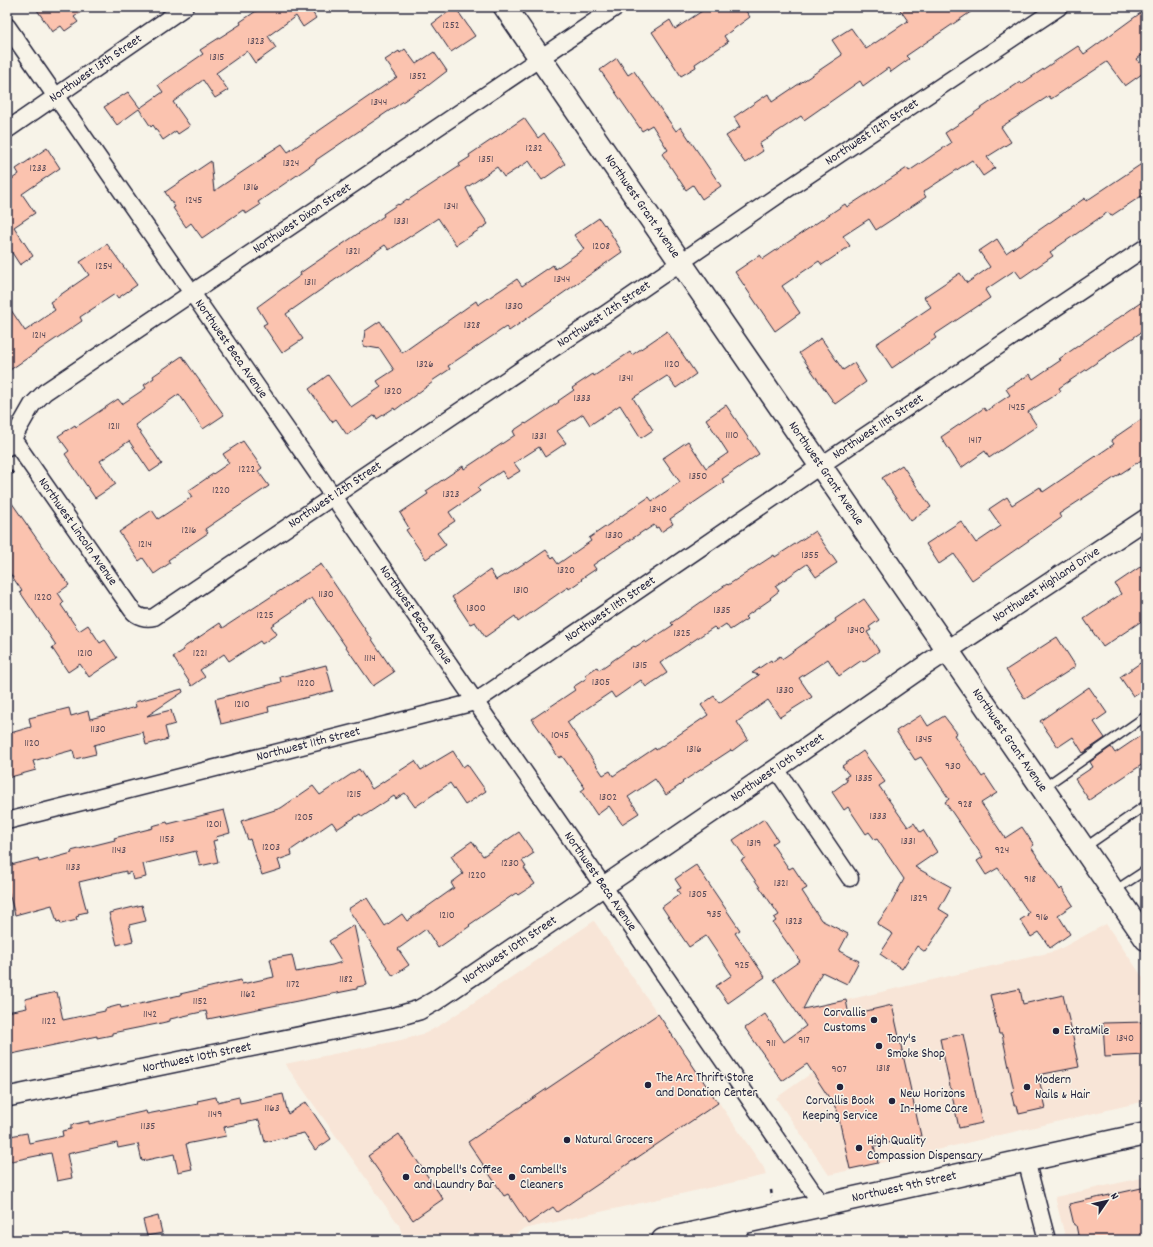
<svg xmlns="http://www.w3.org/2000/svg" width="1153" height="1247" viewBox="0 0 1153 1247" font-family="Dekko,sans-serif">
<rect width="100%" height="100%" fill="#f7f3e8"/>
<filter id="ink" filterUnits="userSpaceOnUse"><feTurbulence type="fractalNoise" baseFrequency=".025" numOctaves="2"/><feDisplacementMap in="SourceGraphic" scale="8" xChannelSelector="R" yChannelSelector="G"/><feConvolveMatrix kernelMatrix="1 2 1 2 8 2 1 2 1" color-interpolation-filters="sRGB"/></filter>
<g filter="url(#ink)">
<path fill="#f8e5d7" d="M594,921L764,1168L766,1175L524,1229L509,1238L497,1240H404L399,1225L285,1064L401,1040L426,1033L442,1024Z
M1106,924L1146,982V1101L829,1175L776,1098L856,1042L847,1000L1056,951Z
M1146,1177V1240H1066L1055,1197Z"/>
<path fill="#fbc3af" stroke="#22223b" d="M35,7H88L74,17L78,22L65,31L61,26L52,32Z
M262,7H309L316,18L303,27L296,16L268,36L276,48L255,63L247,51L216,73L228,90L215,98L203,80L173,102L190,126L178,134L176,131L163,140L153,125L151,127L139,109L117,125L104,107L128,92L140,108L163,92L158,85L203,54L200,50L241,24L240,22Z
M455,7L475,36L451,52L432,24Z
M708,7H743L750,17L724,36L728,42L695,64L696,67L681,76L652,32L670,20L675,29Z
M898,7H978L906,56L909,59L891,72L888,68L863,86L860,81L804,120L801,116L759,144L763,151L745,163L726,136L740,127L734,117L768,94L772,102L842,55L832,40L851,28L866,49L908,21Z
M1146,9V52L1137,59L1146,71L1125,86L1107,62L1051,99L1049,96L1001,127L1011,142L987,157L995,168L983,176L972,160L923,192L926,197L876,230L869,219L843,236L850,246L822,265L819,261L782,286L800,313L775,331L735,272L760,255L763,259L845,204L847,207L907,168L909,171L951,143L945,133L974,114V113L1020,82L1021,84L1078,46L1084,54Z
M405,49L416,64L434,52L447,71L421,91L420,90L316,160V162L258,202L260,205L246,214L243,210L202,238L191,223L186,227L173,208L175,207L165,192L211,161L214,191L266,156L265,155L282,144L288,152L397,77L385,60L399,51L400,53Z
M617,58L628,75L634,71L676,131L681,127L721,186L702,199L693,185L686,190L662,154L668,150L652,125L642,131L600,70Z
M524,118L538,138L544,133L565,164L542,180L529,161L504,177L497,167L466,188L472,200L488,224L456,245L438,218L389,250L385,245L286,314L303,339L282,353L263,325L267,323L257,307L301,275L300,273L384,216L383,214L398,204L399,205L407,199L408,200L460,166L459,164L470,157L469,155Z
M47,148L60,168L22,194L35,213L14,227L33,256L20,265L7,245V172L12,179L19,174L16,169Z
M1146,161V193L1111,216L1108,212L1050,252L1053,256L1021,278L1015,270L985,290L990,298L934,335L936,338L892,368L876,344L931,307L924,297L960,273L967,283L990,267L979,251L997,239L1006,253L1085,198L1086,201Z
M599,218L604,225L605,224L622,252L509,331L506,327L448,366L450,369L432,381L433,382L395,410L394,408L377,419L375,415L347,435L336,419L332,422L309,389L328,375L351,407L381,387L377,381L394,370L380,349L363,346L365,331L380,321L402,353L476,301L478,305L517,279L522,286L553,265L555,269L584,249L574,235Z
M107,244L137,285L118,298L115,294L80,317L82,321L7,372V304L25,331L55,310L50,302L89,275L80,262Z
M1146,299V329L1059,388L1061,391L1028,412L1037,426L989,458L985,451L961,468L941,437L984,408L986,411L1010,395L1006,389L1030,374L1033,379L1061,360L1059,359Z
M667,331L696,374L676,388L667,376L633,398L653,430L641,438L620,405L590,425L583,414L557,431L566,443L545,457L539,447L514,463L520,471L507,479L502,471L477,488L480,491L449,512L455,521L437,533L446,545L426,559L406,530L409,528L400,513L428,494L426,491L463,466L464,469L515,435L513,431L525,423L526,424L559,402L558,401L574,390L572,388L593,374L594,376L630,352L632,355Z
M821,338L843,370L854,363L866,382L835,404L799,353Z
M182,356L224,415L203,429L179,394L135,425L162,464L150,472L129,441L100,461L116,484L95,498L65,454L69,451L58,436L75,425L76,427L118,399L122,404L146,388L144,385L154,378L153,376Z
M726,405L759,454L722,479L724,482L670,519L673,524L661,532L658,527L656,528L654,525L645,531V530L593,565L596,569L581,579L582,580L569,589L568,587L518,622L515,616L485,637L475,622L470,624L452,597L490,570L496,580L504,575L505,576L526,562L527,563L546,550L552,558L553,557L558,564L591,541L589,538L649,497L652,501L680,482L663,458L688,441L706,468L728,453L706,419Z
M1146,416V457L1059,514L1061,518L972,580L954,554L939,564L926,544L961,521L976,543L1001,526L989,509L1007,497L1012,505L1040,487L1043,492L1114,444L1111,440Z
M243,441L262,468L258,471L269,486L205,529L208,533L168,560L170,563L154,574L143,558L139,561L119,532L152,510L158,519L192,497L188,491L229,463L223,454Z
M902,465L931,507L911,521L882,478Z
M7,496L69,585L58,593L64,602L61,605L79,631L88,625L100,643L105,640L117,658L89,677L80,664L68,672L52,648L56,645L20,592L22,591L7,569Z
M815,531L837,563L816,577L807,564L775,586L779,591L770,598L771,599L745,617L747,619L730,630L726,624L717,630L714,627L660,663L667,673L646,687L641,680L615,698L611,692L567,722L603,775L610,771L613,776L655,748L656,750L708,715L701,705L714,696L719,703L759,675L752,673L771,660L772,662L780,656L782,659L836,621L835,619L864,599L879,620L869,627L871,630L867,632L879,651L863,662L862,660L839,676L828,659L799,678L812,697L780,717L768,700L737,722L748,739L732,751L731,750L682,782L683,783L666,795L655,779L628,797L639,813L622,824L609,806L597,815L581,791L585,788L562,756L559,758L532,719L575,690L573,687L587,678L585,675L597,667L599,670L634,646L635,647L645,641L646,643L673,625L671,623L727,584L728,585L774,555L775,557Z
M1146,563V618L1103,647L1084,619L1121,594L1115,584Z
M321,564L394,672L373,686L312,598L271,626L277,634L262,644L260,641L229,661L224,654L200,670L205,677L192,686L173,657L184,650L183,648L220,623L223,628Z
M1057,637L1075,665V667L1025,699L1006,670Z
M1146,659V688L1133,696L1120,677Z
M326,665L333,691L268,707L269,712L221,724L215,699L281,682L280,677Z
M1089,687L1107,713L1094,722L1105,738L1083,753L1073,737L1058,747L1040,721Z
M182,689L183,692L147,716L171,710L175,724L165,727L168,739L146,745L143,732L94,745L96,754L75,759L73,750L33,761L36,770L7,778V734L31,727L29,718L69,708L71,716L88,711L90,719L136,707L135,702Z
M921,715L928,726L944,716L957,733L954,735L982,777L985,775L997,793L981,803L997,826L1005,838L1022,827L1034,845L1031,847L1060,890L1062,888L1073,905L1058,915L1070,934L1050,948L1039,932L1031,937L1020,920L1028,915L1027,914L1029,913L998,868L986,875L977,861L983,857L945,802L949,799L921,757L915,760L896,731Z
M1146,732V762L1089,800L1075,779L1093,767L1090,762L1111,747L1115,753Z
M453,751L463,767L467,764L486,791L465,805L450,783L415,807L405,793L396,799L394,796L362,817L360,814L337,829L332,822L291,850L292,855L278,860L281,869L262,875L250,839L248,840L241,821L281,808L313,786L320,795L359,769L372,789L415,761L421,770Z
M863,751L885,782L879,786L908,827L914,823L920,832L923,830L937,852L915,867L951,887L939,909L949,915L945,922L925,952L917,946L902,969L880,954L893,934L877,924L891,904L904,879L877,839L875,840L869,832L866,834L848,807L844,810L832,792L847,781L845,777L849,775L842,766Z
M224,810L230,833L216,837L217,840L213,841L218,862L200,866L196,851L143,864L146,877L133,880L131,872L126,874V871L79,882L87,912L78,914L79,916L76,917L77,920L61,924L60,921L57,922L52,905L15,915L7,886V866L38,858L39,862L72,853L71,851L115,840L114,838L153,828L152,826L167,822L168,824Z
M764,819L778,840L772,844L789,869L793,867L807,888L802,891L821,920L848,934L839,951L859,961L847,984L822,972L803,1009L846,1000L849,1015L892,1005L921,1136L874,1146L878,1163L850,1169L837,1110L807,1064L782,1081L745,1028L765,1014L784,1042L806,1026L774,979L800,961L773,923L776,921L774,918L779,915L741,860L745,858L733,840Z
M519,832L534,853L522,861L526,867L524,868L535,884L518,895L516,893L469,925L470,926L438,948L426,929L398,949L409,965L393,976L348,909L362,900V901L367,898L385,926L402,914L407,921L454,888L451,883L463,874L451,856L472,841L483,856Z
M696,865L740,930L735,933L765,977L728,1003L716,986L732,975L706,936L689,947L662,907L680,894L677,890L681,888L675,879Z
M142,905L146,921L129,925L133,941L117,945L109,913Z
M354,925L367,985L357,987V989L208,1019L206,1011L170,1019V1021L157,1024L112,1033V1035L97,1038V1036L7,1055V1012L27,1008L25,999L57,992L63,1020L105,1011V1009L120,1005L121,1008L180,995V994L241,980L242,984L274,977L270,959L292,955L296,972L332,965L342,962L329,941Z
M1020,989L1023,1004L1063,995L1075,1045H1074L1079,1067L1038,1075L1046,1108L1019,1114L1017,1105H1014L1011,1092L1014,1091L1002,1034H999L990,995Z
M658,1014L718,1103L557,1212L553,1207L528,1224L508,1194L504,1196L468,1142Z
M1146,1022V1055L1105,1057L1103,1023Z
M963,1034L982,1123L959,1128L940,1039Z
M283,1094L288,1114L306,1102L331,1139L315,1150L304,1133L265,1142L259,1120L224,1127L226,1136L186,1144L192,1169L178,1172L174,1154L142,1161L138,1144L118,1148L117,1143L67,1154L72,1178L57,1181L51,1153L7,1162V1140L11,1139L10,1136L27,1133L29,1143L63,1136L62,1131L71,1129V1125L89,1121V1124L146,1111L147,1114L198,1104L197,1101L216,1097L217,1102L239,1097L240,1103Z
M399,1134L443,1199L413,1220L368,1156Z
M1146,1187V1236L1128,1240H1079L1076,1225H1074L1069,1204Z
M158,1216L162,1233L147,1236L143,1220Z"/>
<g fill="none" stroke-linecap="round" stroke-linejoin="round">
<g stroke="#22223b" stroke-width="11">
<path id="service" d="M1043,788L1146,716
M1084,848L1146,805
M1114,891L1146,870"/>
</g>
<g stroke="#22223b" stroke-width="19">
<g id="minor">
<path id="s1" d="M7,26L615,903L822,1205"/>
<path id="s2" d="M7,130L185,7"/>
<path id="s3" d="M13,439L132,610C137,617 146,619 154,617L540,357L607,313L780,194L1059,7"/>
<path id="s4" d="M8,447L32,405L45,392L616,7"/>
<path d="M776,769L850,878"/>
<path id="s5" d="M7,821L475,702L820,466L1146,247"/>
<path d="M1026,1160L1047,1240"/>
<path d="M737,1224L741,1240"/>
</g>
</g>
<g stroke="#22223b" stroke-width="22">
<g id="tertiary">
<path id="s6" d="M7,1097L395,1017L419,1010L435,1001L776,769L927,664L1146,519"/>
</g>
</g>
<g stroke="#22223b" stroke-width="25">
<g id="secondary">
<path id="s7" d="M505,7L1146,939"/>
</g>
</g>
<g stroke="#22223b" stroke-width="25">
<g id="primary">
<path id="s8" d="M663,1240L1146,1134"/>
</g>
</g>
<path stroke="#22223b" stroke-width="2.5" stroke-dasharray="4 3" stroke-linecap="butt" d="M7,465L14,475
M771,1190L772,1197"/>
<use href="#service" stroke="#f7f3e8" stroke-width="8"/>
<use href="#minor" stroke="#f7f3e8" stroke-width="16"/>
<use href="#tertiary" stroke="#f7f3e8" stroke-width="19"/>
<use href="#secondary" stroke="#f7f3e8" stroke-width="22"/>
<use href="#primary" stroke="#f7f3e8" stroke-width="22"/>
</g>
</g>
<g fill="#22223b" stroke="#f7f3e8" stroke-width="1.5">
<circle cx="874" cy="1020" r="4"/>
<circle cx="1056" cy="1031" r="4"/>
<circle cx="879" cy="1046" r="4"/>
<circle cx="648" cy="1085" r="4"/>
<circle cx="840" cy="1087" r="4"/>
<circle cx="1027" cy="1087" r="4"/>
<circle cx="892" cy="1101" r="4"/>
<circle cx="567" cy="1140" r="4"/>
<circle cx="859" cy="1148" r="4"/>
<circle cx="406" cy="1177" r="4"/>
<circle cx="512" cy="1177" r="4"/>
</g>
<g text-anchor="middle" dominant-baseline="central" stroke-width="3" stroke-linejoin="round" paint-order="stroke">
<g font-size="11" fill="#584a58">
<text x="451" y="26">1252</text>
<text x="256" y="42">1323</text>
<text x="217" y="58">1315</text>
<text x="418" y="77">1352</text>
<text x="379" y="103">1344</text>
<text x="534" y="149">1232</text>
<text x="486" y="160">1351</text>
<text x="291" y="164">1324</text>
<text x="38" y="169">1233</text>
<text x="251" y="188">1316</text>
<text x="194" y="201">1245</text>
<text x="451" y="207">1341</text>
<text x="401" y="222">1331</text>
<text x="601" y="247">1208</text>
<text x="353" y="252">1321</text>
<text x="104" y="267">1254</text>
<text x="562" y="280">1344</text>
<text x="310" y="283">1311</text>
<text x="514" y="307">1330</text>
<text x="472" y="326">1328</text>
<text x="39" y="336">1214</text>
<text x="425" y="365">1326</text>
<text x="672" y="365">1120</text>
<text x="626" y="379">1341</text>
<text x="393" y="392">1320</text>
<text x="582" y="399">1333</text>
<text x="1017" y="408">1425</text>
<text x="114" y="427">1211</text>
<text x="732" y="436">1110</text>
<text x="539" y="437">1331</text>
<text x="975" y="441">1417</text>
<text x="247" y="470">1222</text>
<text x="698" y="477">1350</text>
<text x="221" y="491">1220</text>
<text x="451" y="495">1323</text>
<text x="658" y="510">1340</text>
<text x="189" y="531">1216</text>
<text x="614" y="536">1330</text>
<text x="145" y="545">1214</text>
<text x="810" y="556">1355</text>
<text x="566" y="571">1320</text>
<text x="521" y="591">1310</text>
<text x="326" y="595">1130</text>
<text x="43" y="598">1220</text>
<text x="476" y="609">1300</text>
<text x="722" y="611">1335</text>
<text x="265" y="616">1225</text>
<text x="856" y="631">1340</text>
<text x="682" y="634">1325</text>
<text x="85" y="654">1210</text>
<text x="200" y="654">1221</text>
<text x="370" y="659">1114</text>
<text x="640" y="666">1315</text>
<text x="601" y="683">1305</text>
<text x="306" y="684">1220</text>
<text x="785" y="691">1330</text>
<text x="242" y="705">1210</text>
<text x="98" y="730">1130</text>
<text x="560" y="736">1045</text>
<text x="924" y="740">1345</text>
<text x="32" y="744">1120</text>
<text x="694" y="750">1316</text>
<text x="953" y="767">930</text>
<text x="864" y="779">1335</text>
<text x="354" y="795">1215</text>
<text x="608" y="798">1302</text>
<text x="965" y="805">928</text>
<text x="878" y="817">1333</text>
<text x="304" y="818">1205</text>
<text x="214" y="825">1201</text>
<text x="167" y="840">1153</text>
<text x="908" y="842">1331</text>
<text x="754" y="844">1319</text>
<text x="271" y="848">1203</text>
<text x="119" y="851">1143</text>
<text x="1002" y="851">924</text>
<text x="510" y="864">1230</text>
<text x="73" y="868">1133</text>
<text x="477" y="876">1220</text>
<text x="1030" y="880">918</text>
<text x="781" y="884">1321</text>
<text x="698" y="895">1305</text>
<text x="919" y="899">1329</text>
<text x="714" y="915">935</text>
<text x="447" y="916">1210</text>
<text x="1042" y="918">916</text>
<text x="794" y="922">1323</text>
<text x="742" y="966">925</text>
<text x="346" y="980">1182</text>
<text x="293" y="985">1172</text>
<text x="248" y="995">1162</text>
<text x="200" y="1002">1152</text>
<text x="150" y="1015">1142</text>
<text x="49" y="1022">1122</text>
<text x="1125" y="1039">1340</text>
<text x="804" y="1041">917</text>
<text x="771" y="1044">911</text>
<text x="883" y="1069">1318</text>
<text x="839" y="1070">907</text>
<text x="272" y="1109">1163</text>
<text x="215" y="1115">1149</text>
<text x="148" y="1127">1135</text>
</g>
<g font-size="13" fill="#22223b" stroke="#f7f3e8">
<text stroke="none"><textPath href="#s2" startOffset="108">Northwest 13th Street</textPath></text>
<text stroke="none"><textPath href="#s3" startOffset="1099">Northwest 12th Street</textPath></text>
<text stroke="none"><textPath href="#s7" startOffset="242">Northwest Grant Avenue</textPath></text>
<text stroke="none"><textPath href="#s4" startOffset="377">Northwest Dixon Street</textPath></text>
<text stroke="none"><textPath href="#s3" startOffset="775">Northwest 12th Street</textPath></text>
<text stroke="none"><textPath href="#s1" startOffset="393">Northwest Beca Avenue</textPath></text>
<text stroke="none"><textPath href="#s5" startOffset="971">Northwest 11th Street</textPath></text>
<text stroke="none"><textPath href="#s7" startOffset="566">Northwest Grant Avenue</textPath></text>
<text stroke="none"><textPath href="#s3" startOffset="451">Northwest 12th Street</textPath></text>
<text stroke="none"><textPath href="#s3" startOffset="113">Northwest Lincoln Avenue</textPath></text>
<text stroke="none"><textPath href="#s6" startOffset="1179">Northwest Highland Drive</textPath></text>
<text stroke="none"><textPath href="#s5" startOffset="647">Northwest 11th Street</textPath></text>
<text stroke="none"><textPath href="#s1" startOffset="717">Northwest Beca Avenue</textPath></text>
<text stroke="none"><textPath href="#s7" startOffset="890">Northwest Grant Avenue</textPath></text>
<text stroke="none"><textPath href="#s5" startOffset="311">Northwest 11th Street</textPath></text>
<text stroke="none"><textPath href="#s6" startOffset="854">Northwest 10th Street</textPath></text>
<text stroke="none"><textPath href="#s1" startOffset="1041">Northwest Beca Avenue</textPath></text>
<text stroke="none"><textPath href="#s6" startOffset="530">Northwest 10th Street</textPath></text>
<text stroke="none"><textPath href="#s6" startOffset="194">Northwest 10th Street</textPath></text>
<text stroke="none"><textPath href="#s8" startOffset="247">Northwest 9th Street</textPath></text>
</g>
<g font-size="13" fill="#22223b" stroke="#f7f3e8" text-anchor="start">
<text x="866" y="1013" text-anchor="end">Corvallis<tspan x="866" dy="15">Customs</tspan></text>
<text x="1064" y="1031">ExtraMile</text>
<text x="887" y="1039">Tony's<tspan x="887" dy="15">Smoke Shop</tspan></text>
<text x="656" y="1078">The Arc Thrift Store<tspan x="656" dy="15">and Donation Center</tspan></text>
<text x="1035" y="1080">Modern<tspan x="1035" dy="15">Nails &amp; Hair</tspan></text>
<text x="900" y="1094">New Horizons<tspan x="900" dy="15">In-Home Care</tspan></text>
<text x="840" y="1101" text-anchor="middle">Corvallis Book<tspan x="840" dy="15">Keeping Service</tspan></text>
<text x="575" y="1140">Natural Grocers</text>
<text x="867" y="1141">High Quality<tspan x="867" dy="15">Compassion Dispensary</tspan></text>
<text x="414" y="1170">Campbell's Coffee<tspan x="414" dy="15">and Laundry Bar</tspan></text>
<text x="520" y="1170">Cambell's<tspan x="520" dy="15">Cleaners</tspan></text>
</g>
</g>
<rect width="1153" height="1247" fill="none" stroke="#f7f3e8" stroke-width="24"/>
<rect x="12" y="12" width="1129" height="1223" fill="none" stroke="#22223b" stroke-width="1.5" filter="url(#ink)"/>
<g transform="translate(1107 1201) rotate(56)" stroke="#f7f3e8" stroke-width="3" paint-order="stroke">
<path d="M0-3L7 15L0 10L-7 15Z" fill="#22223b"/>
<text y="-6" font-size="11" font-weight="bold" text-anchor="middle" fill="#22223b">N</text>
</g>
</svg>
